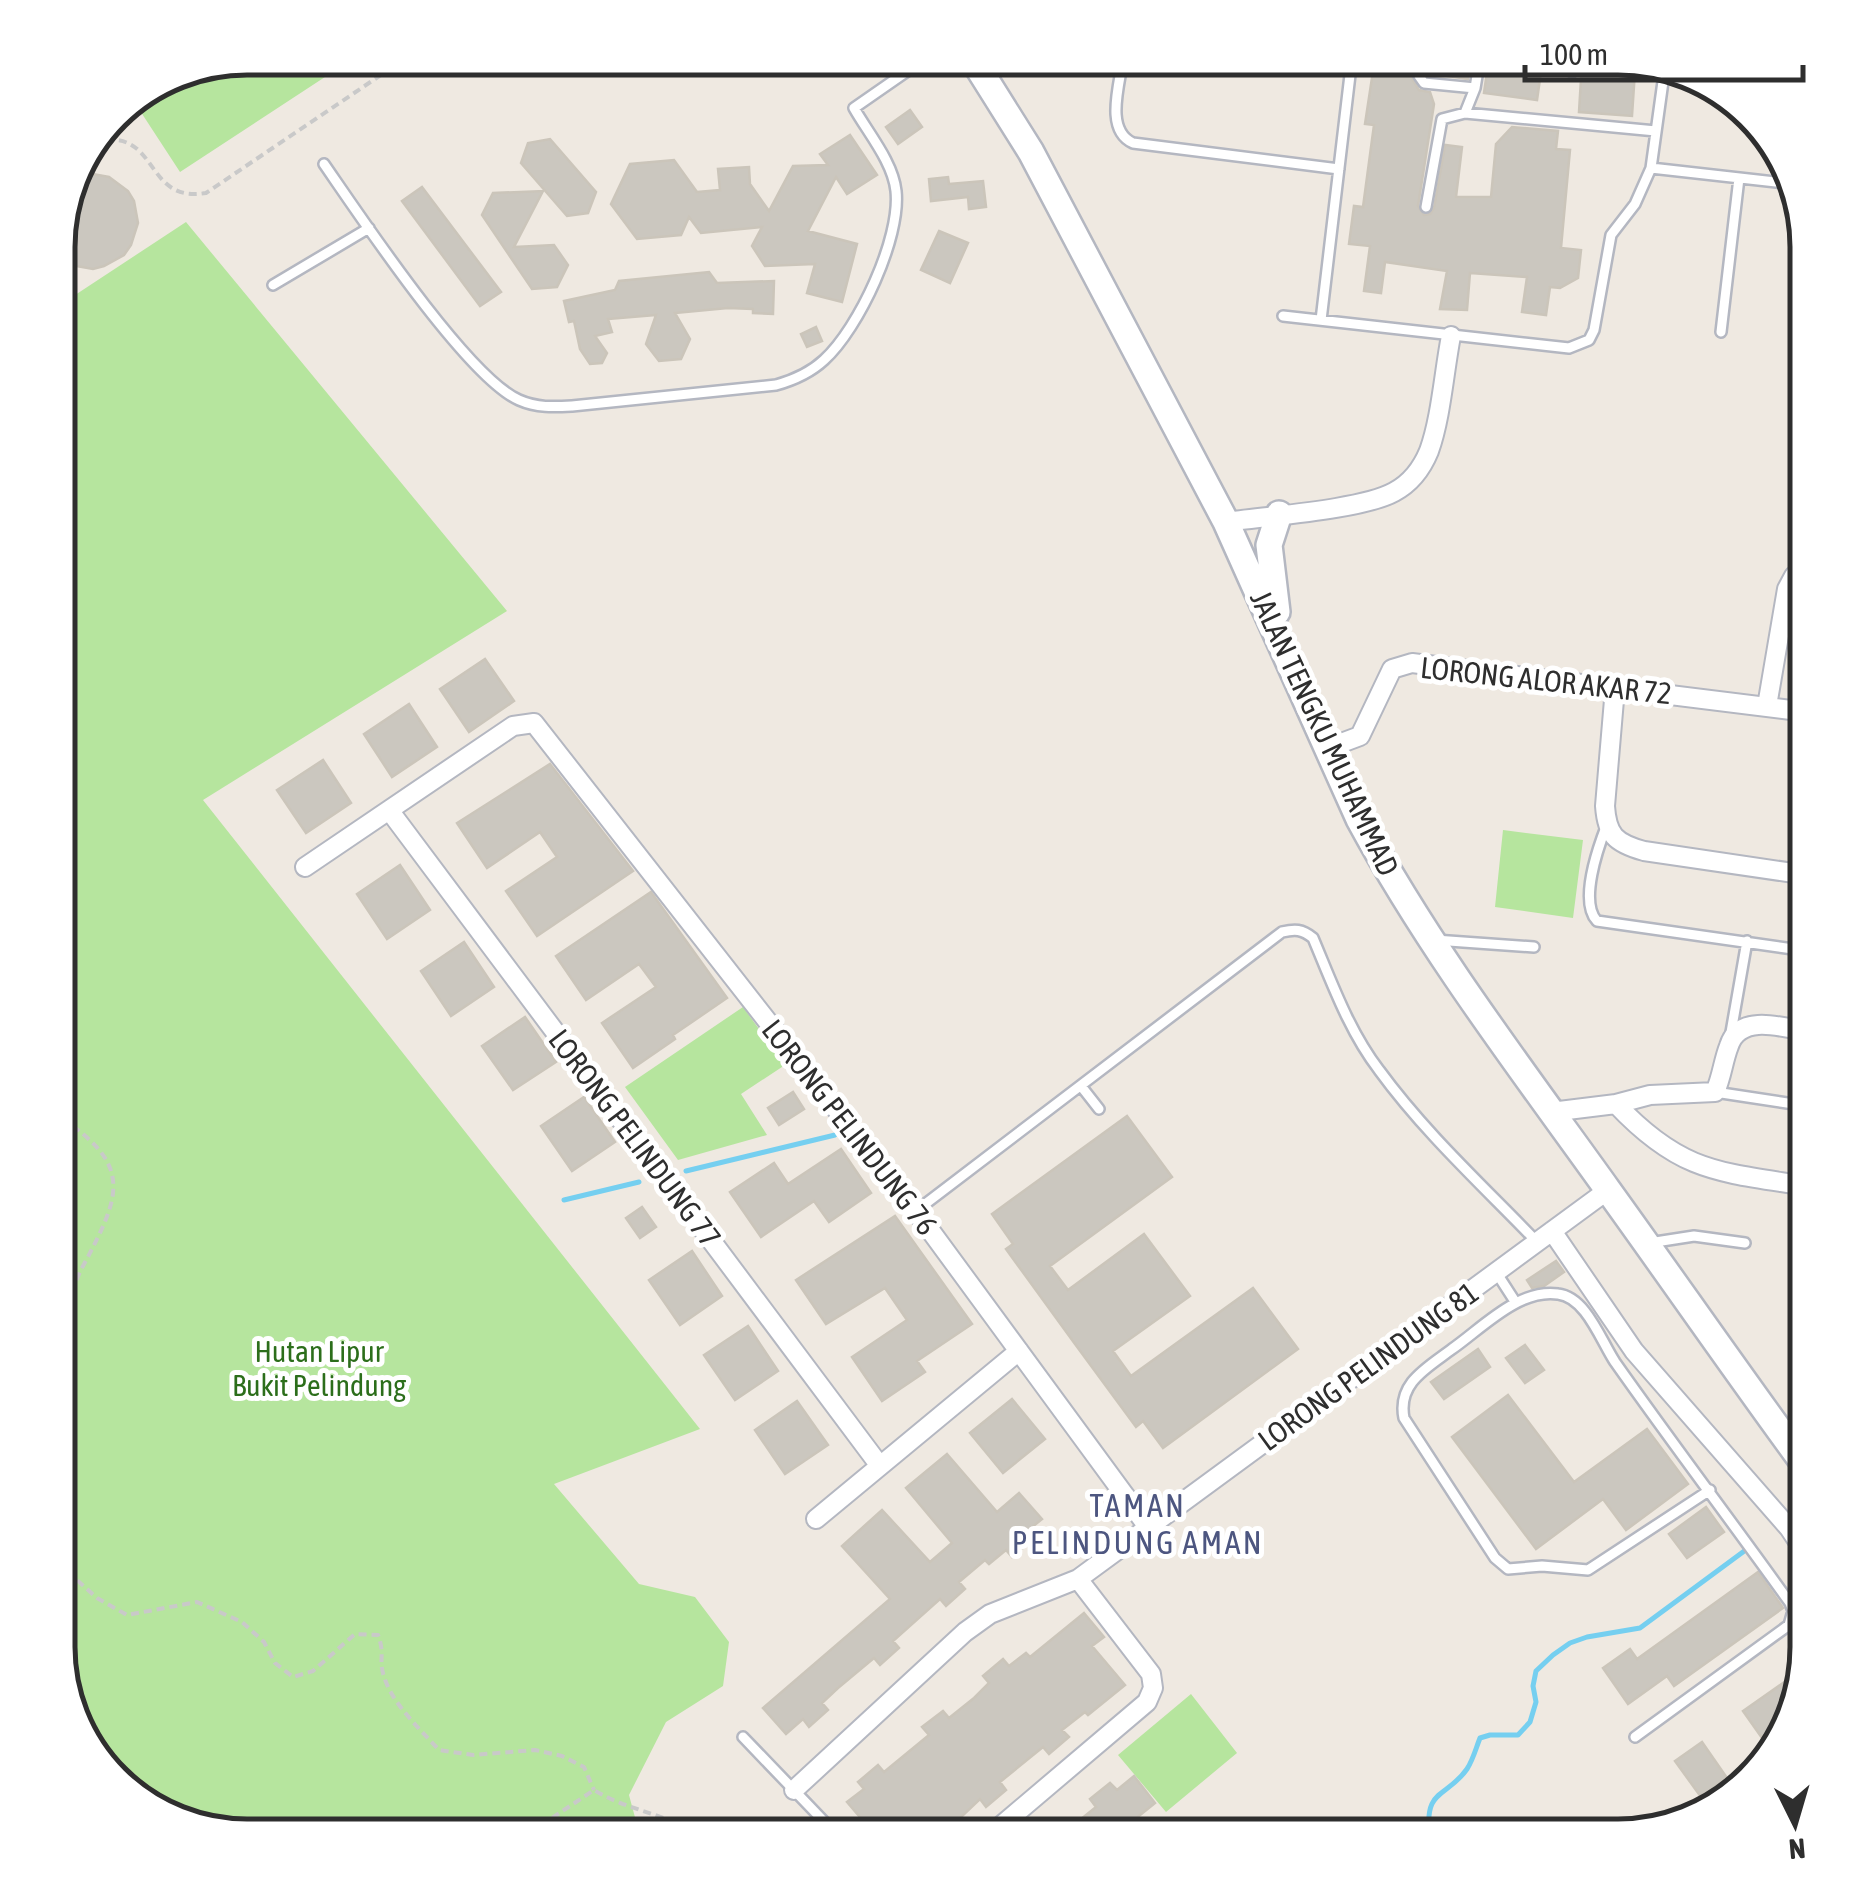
<svg xmlns="http://www.w3.org/2000/svg" width="1865" height="1894" viewBox="0 0 1865 1894" font-family="'Asap Condensed',sans-serif">
<rect width="100%" height="100%" fill="#efe9e1"/>
<path fill="#b6e59e" d="M247,58H354L180,172L133,100Z
M186,222L507,611L203,800L700,1429L554,1484L639,1584L695,1597L729,1642L723,1686L666,1722L629,1795L640,1836H247L163,1817L104,1772L58,1648V297L66,301Z
M1503,830L1583,840L1573,918L1495,907Z
M743,1007L785,1065L741,1094L767,1135L678,1160L625,1087Z
M1191,1694L1237,1753L1166,1812L1118,1755Z"/>
<g fill="none" stroke-linecap="round" stroke-linejoin="round">
<path stroke="#75cff0" stroke-width="5" d="M686,1171L835,1135
M564,1200L639,1182
M1430,1836C1423,1788 1447,1798 1467,1769C1473,1760 1476,1748 1480,1738L1490,1735H1518L1530,1722L1536,1702L1533,1686L1536,1671L1553,1655L1570,1643L1587,1637L1640,1628L1747,1549"/>
</g>
<path fill="#cbc7bf" stroke="#cbc5ba" stroke-width="2.5" d="M1375,58H1414L1412,79L1419,90L1430,92L1434,104L1418,206L1424,215L1430,214L1434,208L1445,145L1462,147L1456,197H1491L1496,144L1512,127L1558,131L1556,149L1570,150L1561,248L1581,250L1578,278L1560,288L1550,287L1546,315L1522,312L1527,277L1470,273L1467,310L1440,309L1447,271L1385,262L1381,293L1364,291L1370,246L1349,244L1354,206L1363,207L1374,125L1365,124Z
M1430,58H1472L1468,79L1428,73Z
M1507,58H1543L1537,100L1484,93L1487,72L1505,74Z
M1592,58H1628L1627,71H1635L1632,116L1579,112L1582,62H1592Z
M910,110L922,127L898,144L886,127Z
M850,135L877,175L847,194L836,177L808,231L857,244L842,302L807,293L815,264L765,266L752,246L762,227L701,233L689,217L681,235L637,239L611,204L630,164L674,160L697,192L720,190L718,169L749,167L750,184L769,211L793,166L828,165L820,154Z
M550,139L596,192L588,213L567,216L521,163L528,143Z
M87,173L109,177L128,191L134,201L138,223L131,245L124,255L104,266L93,269L71,265L58,257V234L74,176Z
M948,177L949,184L983,181L986,207L969,209L968,197L931,201L929,179Z
M422,187L501,292L480,306L402,201Z
M543,191L514,247L554,245L568,265L557,287L532,289L482,215L493,193Z
M939,231L968,243L950,283L921,270Z
M709,272L717,283L774,281L773,314L753,313V309L728,308L675,313L690,339L681,359L659,361L646,344L656,315L608,319L612,332L595,336L607,353L602,363L590,364L580,349L574,321L569,322L564,301L615,290L619,281Z
M816,327L822,341L807,347L801,334Z
M485,659L514,701L469,732L440,689Z
M409,704L437,747L392,777L364,734Z
M323,760L351,803L306,833L277,790Z
M550,764L633,871L537,936L506,891L557,857L540,832L487,868L457,823Z
M400,865L430,910L387,939L357,894Z
M651,892L727,998L673,1035L675,1039L633,1068L602,1023L656,987L639,964L586,1000L556,956Z
M464,942L494,987L451,1016L421,971Z
M525,1017L556,1062L513,1090L482,1046Z
M793,1092L804,1109L779,1125L768,1108Z
M584,1097L615,1142L572,1171L541,1126Z
M1127,1116L1172,1177L1050,1266L1068,1290L1144,1234L1190,1296L1113,1351L1131,1376L1253,1288L1298,1349L1163,1448L1143,1421L1136,1427L1075,1344L1006,1249L1013,1244L992,1214Z
M841,1149L871,1193L829,1222L814,1201L761,1237L730,1192L774,1163L788,1184Z
M642,1207L656,1227L640,1238L626,1218Z
M895,1216L972,1324L917,1361L925,1372L882,1401L852,1357L907,1320L885,1288L826,1324L796,1280Z
M692,1251L722,1296L680,1325L649,1280Z
M1556,1261L1564,1272L1544,1286L1532,1288L1527,1280Z
M748,1326L778,1371L735,1400L704,1355Z
M1525,1345L1544,1370L1525,1383L1506,1358Z
M1478,1349L1490,1367L1444,1399L1431,1382Z
M1508,1395L1574,1482L1647,1429L1688,1484L1626,1530L1603,1499L1536,1549L1452,1437Z
M1012,1399L1045,1439L1003,1473L970,1433Z
M797,1401L828,1445L785,1474L755,1430Z
M947,1454L997,1512L1019,1493L1042,1519L1026,1532L1032,1540L1012,1557L1006,1550L989,1564L985,1560L959,1582L965,1589L946,1606L940,1599L893,1641L899,1648L880,1665L874,1658L838,1688L822,1703L828,1710L809,1727L803,1719L786,1734L763,1708L890,1599L842,1546L882,1510L930,1562L952,1543L906,1488Z
M1706,1507L1724,1532L1687,1558L1669,1534Z
M1758,1572L1783,1608L1674,1686L1667,1676L1628,1704L1603,1668L1630,1649L1637,1659Z
M1084,1613L1104,1637L1092,1646L1125,1685L1088,1715L1085,1712L1062,1730L1069,1737L1049,1754L1043,1747L1000,1782L1006,1790L986,1807L980,1799L941,1836H876L847,1802L864,1789L858,1782L878,1765L884,1772L929,1735L922,1727L943,1711L949,1718L974,1698L989,1683L983,1676L1003,1659L1009,1666L1026,1653L1030,1657Z
M1803,1669L1788,1731L1769,1748L1743,1711Z
M1702,1742L1727,1778L1701,1797L1675,1761Z
M1134,1776L1155,1803L1114,1836H1060L1096,1807L1090,1799L1110,1783L1117,1790Z"/>
<g fill="none" stroke-linecap="round" stroke-linejoin="round">
<g stroke="#b4b7c1" stroke-width="14">
<path id="lane" d="M1123,58C1120,84 1104,130 1133,143L1339,169
M1422,58L1419,76L1424,83L1475,88
M1572,72L1575,58
M1465,113L1475,88L1480,58
M324,164C360,216 467,377 519,400C537,408 554,407 572,406L776,385C794,380 810,373 824,360C859,328 901,238 896,191C893,162 868,133 854,108L926,58
M1651,168L1665,67
M1426,207L1442,119L1465,113L1656,131
M273,285L369,228
M1283,316L1569,348L1589,340L1594,330L1611,235L1635,204L1651,168L1784,183
M1321,320L1352,58
M1721,332L1739,178
M1606,827C1598,848 1579,902 1597,921L1807,951
M1435,940L1534,947
M1730,1038L1747,941
M1081,1086L1099,1109
M1715,1092L1807,1106
M916,1211L1282,932C1295,929 1302,929 1313,938C1332,983 1349,1031 1379,1070C1425,1133 1483,1186 1537,1242
M1649,1243L1694,1236L1745,1243
M1496,1272L1516,1303
M743,1737L838,1836
M1635,1737L1789,1625L1793,1611L1790,1603C1732,1522 1672,1443 1615,1362C1601,1341 1586,1297 1558,1294C1519,1288 1481,1329 1452,1349C1427,1368 1397,1383 1404,1418L1495,1558L1508,1569L1542,1566L1588,1570L1710,1490"/>
</g>
<g stroke="#b4b7c1" stroke-width="22">
<path id="street" d="M1226,522C1267,516 1361,510 1394,492C1411,483 1422,468 1429,451C1441,418 1444,372 1451,336
M1615,688L1605,806C1607,835 1615,843 1644,851L1807,875
M1767,706L1787,589L1794,576L1807,570
M1328,748L1360,736L1392,669L1412,663L1807,712
M389,810L880,1466
M305,867L513,726L534,723L916,1211L1148,1527
M1616,1104C1681,1173 1719,1172 1807,1186
M1551,1112L1616,1104L1650,1095L1715,1092C1722,1077 1723,1061 1729,1046C1739,1013 1783,1027 1807,1032
M1552,1231L1634,1351L1789,1528L1799,1543L1807,1574
M816,1519L1019,1351
M794,1790L965,1632L990,1614L1078,1579L1608,1190
M989,1836L1147,1702L1153,1688L1151,1674L1078,1579"/>
</g>
<g stroke="#b4b7c1" stroke-width="30">
<path id="secondary" d="M972,58L1031,152L1226,522L1359,819C1430,950 1522,1070 1608,1190C1675,1283 1740,1377 1807,1468
M1277,612L1269,545L1279,514"/>
</g>
<path stroke="#c9c9c9" stroke-width="4" stroke-dasharray="8 5" stroke-linecap="butt" d="M93,142C161,125 142,204 206,193L406,58
M58,1314C71,1301 74,1282 83,1266C121,1195 134,1165 58,1116
M58,1563L97,1598L127,1615L197,1602L242,1622L264,1642L275,1663L293,1677L313,1671L355,1634L378,1635C385,1653 379,1660 383,1673C390,1702 420,1729 439,1750L473,1755L535,1750L562,1756L584,1767L594,1790
M518,1836L531,1832L594,1790C628,1811 668,1814 702,1836"/>
<use href="#lane" stroke="#fff" stroke-width="9"/>
<use href="#street" stroke="#fff" stroke-width="18"/>
<use href="#secondary" stroke="#fff" stroke-width="25"/>
</g>
<g text-anchor="middle" dominant-baseline="central" stroke-width="10" stroke-linejoin="round" paint-order="stroke">
<g font-size="30" fill="#2e2e2e" stroke="#fff">
<text transform="translate(1546 680) rotate(6)">LORONG ALOR AKAR 72</text>
<text transform="translate(1325 733) rotate(65)">JALAN TENGKU MUHAMMAD</text>
<text transform="translate(850 1127) rotate(52)">LORONG PELINDUNG 76</text>
<text transform="translate(635 1138) rotate(53)">LORONG PELINDUNG 77</text>
<text transform="translate(1368 1366) rotate(-36)">LORONG PELINDUNG 81</text>
</g>
<g font-size="30" fill="#2c6e1b" stroke="#fff">
<text x="319" y="1351">Hutan Lipur<tspan x="319" dy="34">Bukit Pelindung</tspan></text>
</g>
<g font-size="32" letter-spacing="2.5" fill="#4d5680" stroke="#fff">
<text x="1138" y="1505">TAMAN<tspan x="1138" dy="37">PELINDUNG AMAN</tspan></text>
</g>
</g>
<path d="M0 0H1865V1894H0ZM247 75H1618A172 172 0 0 1 1790 247V1647A172 172 0 0 1 1618 1819H247A172 172 0 0 1 75 1647V247A172 172 0 0 1 247 75Z" fill="#fff" fill-rule="evenodd"/>
<path fill="none" stroke="#2e2e2e" stroke-width="5" d="M247 75H1618A172 172 0 0 1 1790 247V1647A172 172 0 0 1 1618 1819H247A172 172 0 0 1 75 1647V247A172 172 0 0 1 247 75Z"/>
<g transform="translate(1795 1824) rotate(175)" stroke="#ffffff" stroke-width="8" paint-order="stroke">
<path d="M0-8L18 38L0 25L-18 38Z" fill="#2e2e2e"/>
<text y="-15" font-size="28" font-weight="bold" text-anchor="middle" fill="#2e2e2e">N</text>
</g>
<path d="M1525 65v15h278v-15" fill="none" stroke="#2e2e2e" stroke-width="5"/>
<text x="1540" y="65" font-size="30" fill="#2e2e2e" stroke="#ffffff" stroke-width="8" paint-order="stroke">100 m</text>
</svg>
